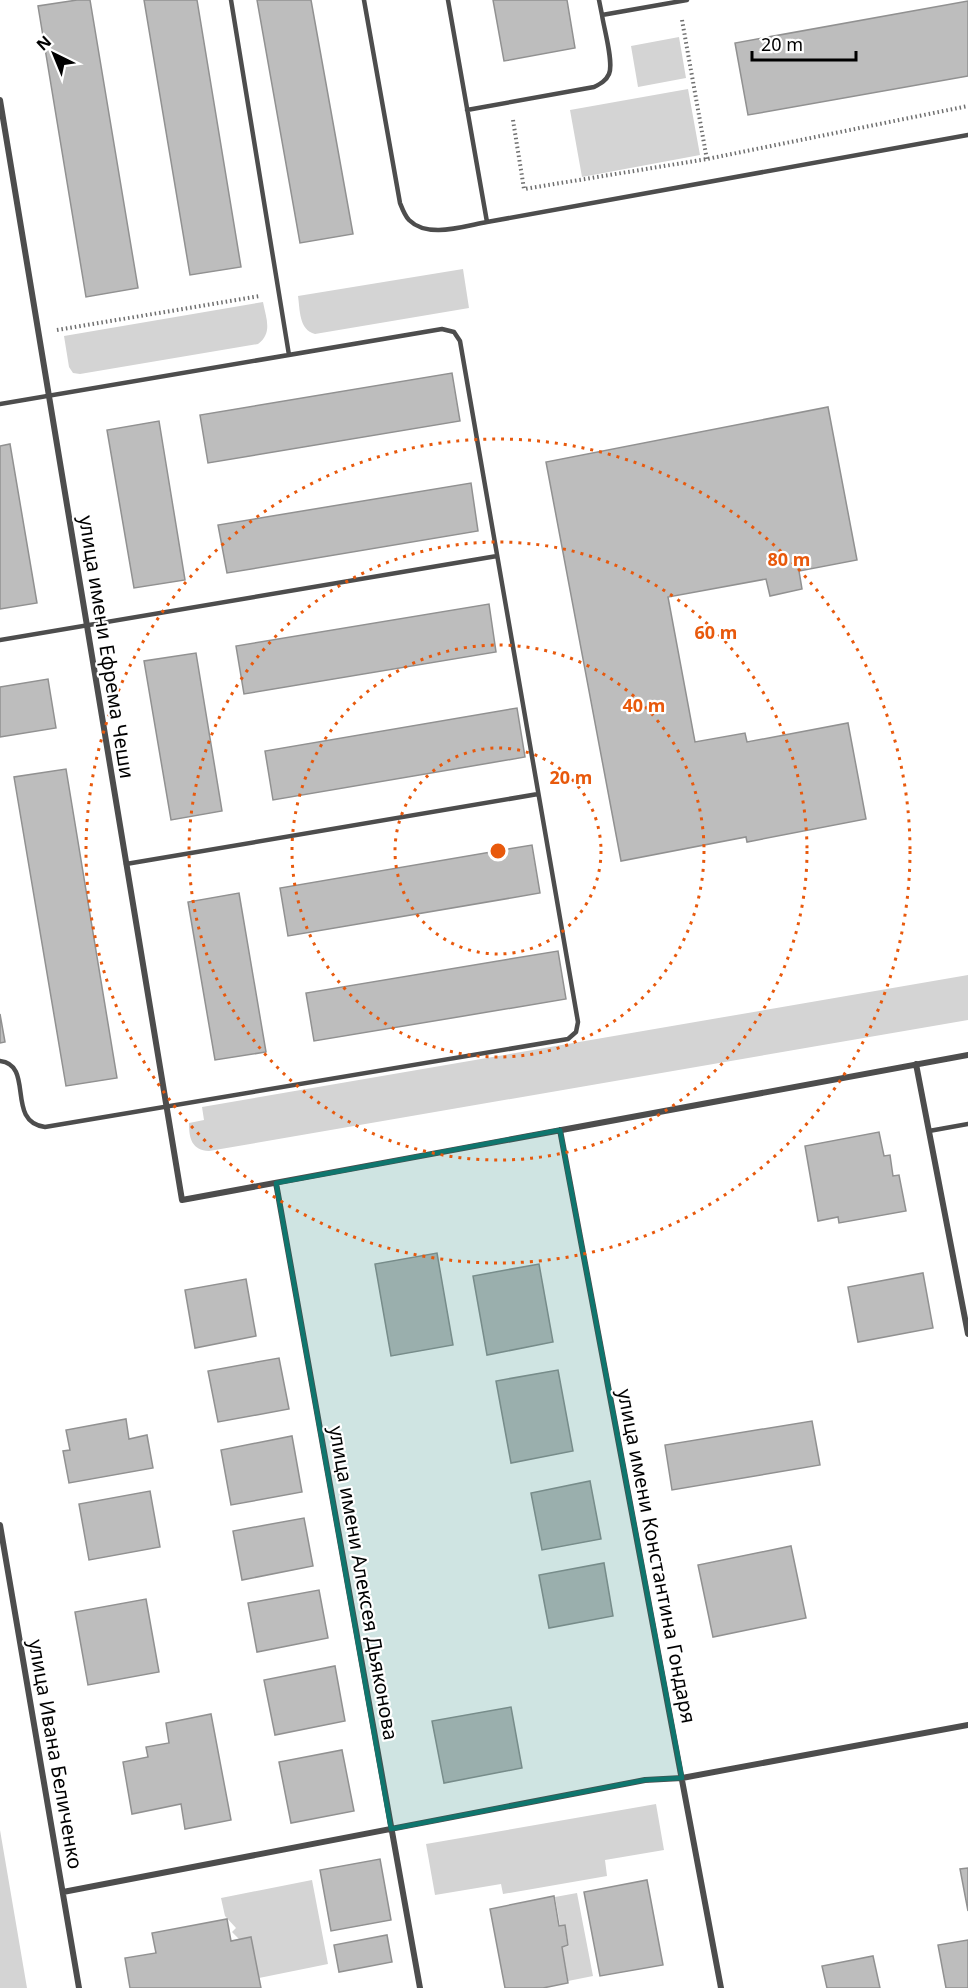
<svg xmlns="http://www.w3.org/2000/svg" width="968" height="1988" viewBox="0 0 968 1988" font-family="'Noto Sans',sans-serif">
<rect width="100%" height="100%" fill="#fff"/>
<path fill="#d4d4d4" d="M679,37L686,78L638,87L631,46Z
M688,89L700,155L582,177L570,110Z
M463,269L469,308L315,334C299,330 300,310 298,296Z
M263,302C266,318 273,333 258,344L80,374L73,373L69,367L64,336Z
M968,975V1020L209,1151C192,1150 189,1139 189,1123L204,1120L202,1107Z
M656,1804L664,1850L605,1860L607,1876L503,1894L501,1884L435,1895L426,1844Z
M0,1830L27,1988H0Z
M312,1880L328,1964L259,1978L251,1937L239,1939L232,1932L236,1928L225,1916L221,1898Z
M577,1893L593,1976L568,1981L562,1947L569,1946L565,1925H560L555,1897Z"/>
<path fill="#bdbdbd" stroke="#919191" stroke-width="1.5" d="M77,0H90L138,288L86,297L38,6Z
M144,0H197L241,267L190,275Z
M257,0H311L353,234L300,243Z
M493,0H567L575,48L504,61Z
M968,1V76L748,115L735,43Z
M452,373L460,421L208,463L200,415Z
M828,407L857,560L799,571L802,589L770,596L766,579L668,597L695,742L745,733L747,742L848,723L866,819L747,842L746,837L621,861L546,462Z
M159,421L185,580L134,588L107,430Z
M10,444L37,603L0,609V446Z
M471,483L478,531L227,573L218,525Z
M489,604L496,652L244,694L236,646Z
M196,653L222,811L171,820L144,661Z
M48,679L56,728L0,737V687Z
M517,708L525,757L273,800L265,751Z
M66,769L117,1078L66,1086L14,777Z
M532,845L540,893L288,936L280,888Z
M239,893L266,1052L215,1060L188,902Z
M558,951L566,999L314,1041L306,993Z
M0,1014L5,1042L0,1043Z
M879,1132L884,1156L890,1155L893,1176L899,1175L906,1211L839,1223L838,1217L818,1221L805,1146Z
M437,1253L453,1345L391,1356L375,1264Z
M539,1264L553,1342L487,1355L473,1276Z
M923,1273L933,1328L858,1342L848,1287Z
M246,1279L256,1336L195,1348L185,1290Z
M279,1358L289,1409L218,1422L208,1371Z
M558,1370L573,1451L511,1463L496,1381Z
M126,1419L129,1439L147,1435L153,1468L69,1483L63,1451L70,1450L66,1430Z
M812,1421L820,1465L672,1490L665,1445Z
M292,1436L302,1492L231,1505L221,1450Z
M590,1481L601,1539L542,1550L531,1493Z
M150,1491L160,1547L89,1560L79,1504Z
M304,1518L313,1566L242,1580L233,1531Z
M791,1546L806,1618L713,1637L698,1565Z
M604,1563L613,1616L549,1628L539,1575Z
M319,1590L328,1638L257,1652L248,1603Z
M146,1599L159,1672L88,1685L75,1612Z
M335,1666L345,1721L275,1735L264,1680Z
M511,1707L522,1768L444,1783L432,1721Z
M211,1714L231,1820L185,1829L181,1804L132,1814L123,1762L148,1757L146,1747L169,1743L166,1723Z
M342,1750L354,1811L291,1823L279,1762Z
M380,1859L391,1920L331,1931L320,1870Z
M968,1868V1911L960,1869Z
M647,1880L663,1965L600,1976L584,1892Z
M554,1896L559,1926L565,1925L568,1945L562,1947L568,1983L543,1988H505L490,1909Z
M227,1919L231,1941L251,1937L261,1988H130L125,1958L156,1953L152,1933Z
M387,1935L392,1962L339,1972L334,1945Z
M968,1940V1988H946L938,1945Z
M873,1956L880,1988H827L822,1966Z"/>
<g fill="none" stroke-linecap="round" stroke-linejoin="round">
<path stroke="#6f6f6f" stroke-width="4" stroke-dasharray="1.5 3" stroke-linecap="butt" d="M682,20L707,160
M513,120L524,189L707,159L968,106
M57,330L260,296"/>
<path stroke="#4d4d4d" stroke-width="4.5" d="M231,0L289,355
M364,0L400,203C402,208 405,216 409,220C428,239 464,226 487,222L968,135
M448,0L487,222
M599,0L602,15
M467,110L594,87C600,84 606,81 609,74C614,63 604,29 602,15L687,0
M0,404L442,329L454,332L460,341L578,1022L576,1032L568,1039L45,1127C5,1122 35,1065 0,1061
M0,640L497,556
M126,864L538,794
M929,1131L968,1124"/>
<path stroke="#4d4d4d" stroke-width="6" d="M0,100L182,1200L968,1055
M916,1064L968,1334
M560,1130L721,1988
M276,1183L420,1988
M0,1525L79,1988
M63,1892L645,1780L682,1778L968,1725"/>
</g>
<path fill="#0f766e" fill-opacity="0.2" stroke="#0f766e" stroke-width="4.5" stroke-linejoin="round" d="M560,1130L682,1778L645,1780L391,1829L276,1183Z"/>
<g fill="none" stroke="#e8590c" stroke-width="3" stroke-dasharray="3 6">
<circle cx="498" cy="851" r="103"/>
<circle cx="498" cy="851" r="206"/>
<circle cx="498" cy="851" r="309"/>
<circle cx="498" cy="851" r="412"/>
</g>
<g text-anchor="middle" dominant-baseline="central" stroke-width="4.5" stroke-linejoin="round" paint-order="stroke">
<g font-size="20" fill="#000" stroke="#fff">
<text transform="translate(107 647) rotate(81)">улица имени Ефрема Чеши</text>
<text transform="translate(657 1556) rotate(79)">улица имени Константина Гондаря</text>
<text transform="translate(364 1583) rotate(80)">улица имени Алексея Дьяконова</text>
<text transform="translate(56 1754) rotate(80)">улица Ивана Беличенко</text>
</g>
</g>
<circle cx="498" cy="851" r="9" fill="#e8590c" stroke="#fff" stroke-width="3"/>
<g font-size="18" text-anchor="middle" font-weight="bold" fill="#e8590c" stroke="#fff" stroke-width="4.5" stroke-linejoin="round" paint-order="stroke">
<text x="789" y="566">80 m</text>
<text x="716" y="639">60 m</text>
<text x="644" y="712">40 m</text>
<text x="571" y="784">20 m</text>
</g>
<g transform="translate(54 54) rotate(317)" stroke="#ffffff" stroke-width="4.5" paint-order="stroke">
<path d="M0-4.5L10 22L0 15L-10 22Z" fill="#000000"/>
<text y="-9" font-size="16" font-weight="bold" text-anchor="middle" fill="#000000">N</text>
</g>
<path d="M752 51v9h104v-9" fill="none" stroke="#000000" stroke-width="3"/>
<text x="761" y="51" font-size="18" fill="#000000" stroke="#ffffff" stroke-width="4.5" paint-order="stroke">20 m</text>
</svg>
